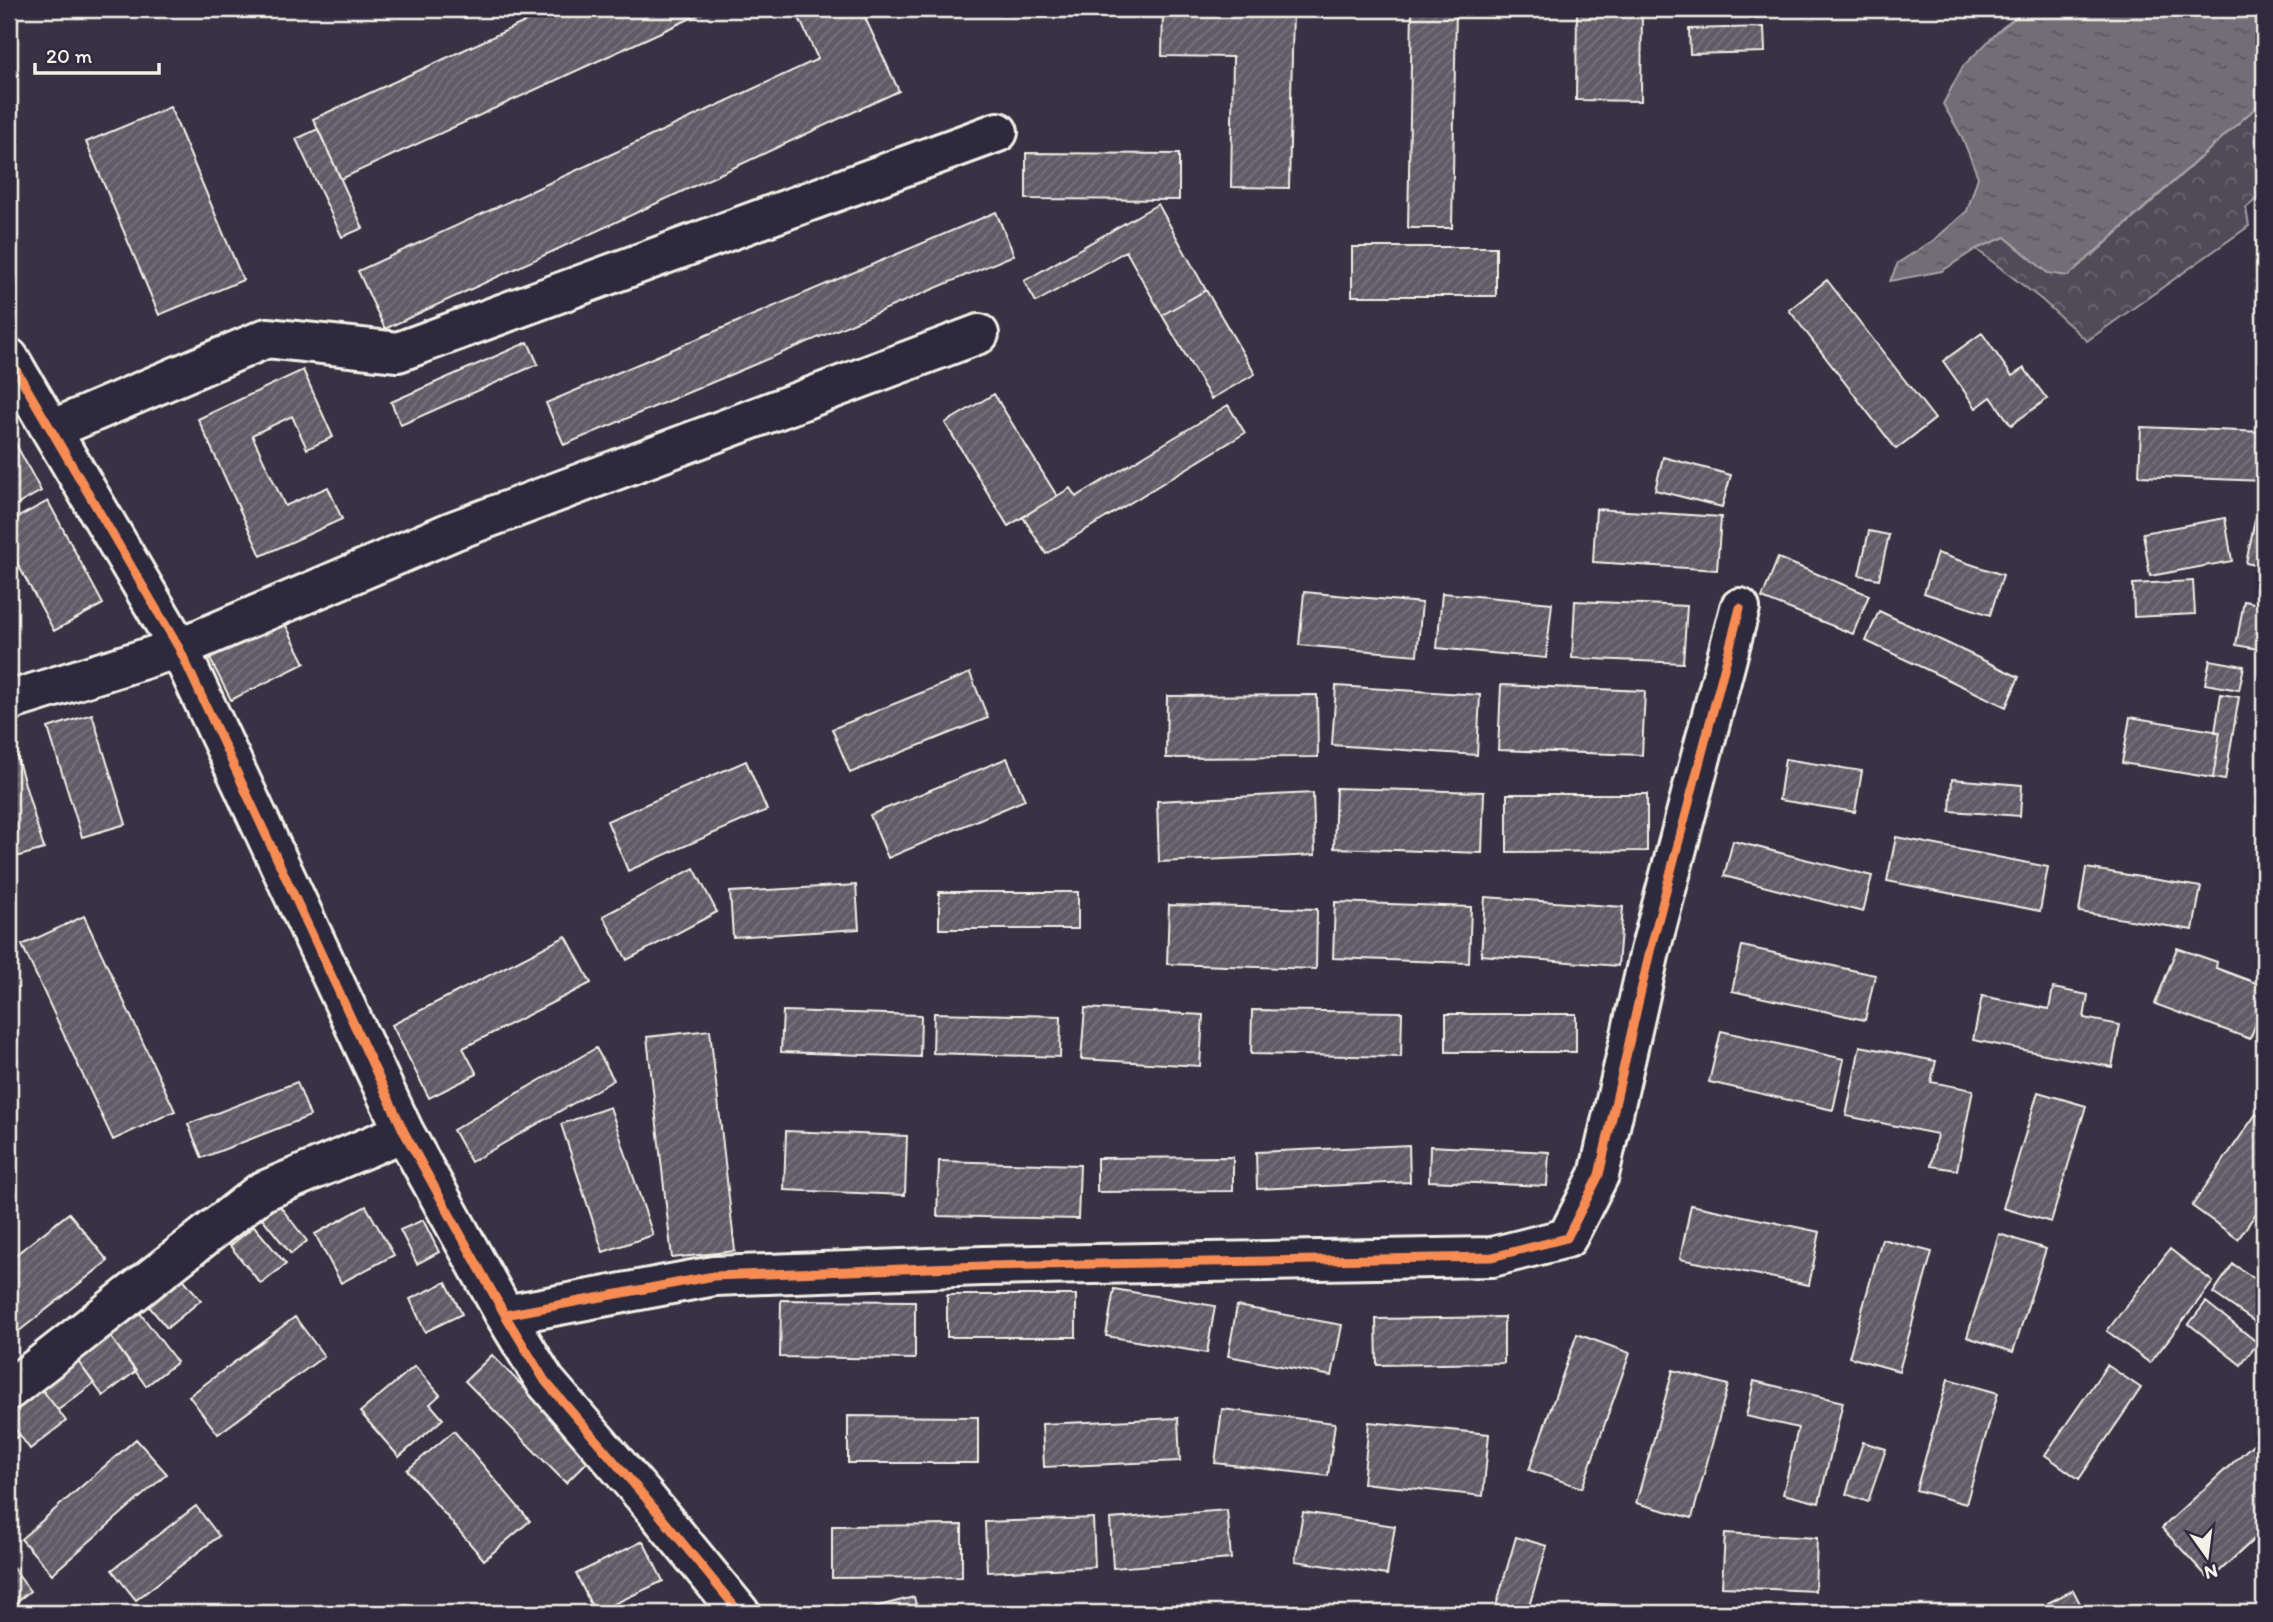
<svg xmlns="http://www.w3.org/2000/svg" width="2273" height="1622" viewBox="0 0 2273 1622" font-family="Itim,sans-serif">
<defs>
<pattern id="forest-crowns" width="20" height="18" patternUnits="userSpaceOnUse" patternTransform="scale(1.75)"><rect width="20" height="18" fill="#504b59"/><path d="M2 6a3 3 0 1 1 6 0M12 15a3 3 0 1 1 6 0" fill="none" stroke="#6a6571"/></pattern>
<pattern id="water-ripples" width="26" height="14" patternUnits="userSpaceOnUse" patternTransform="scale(1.75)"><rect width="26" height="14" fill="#726e77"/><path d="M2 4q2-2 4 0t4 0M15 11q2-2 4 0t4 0" fill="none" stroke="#5b595c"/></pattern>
<pattern id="building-hatch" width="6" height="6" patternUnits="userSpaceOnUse" patternTransform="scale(1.75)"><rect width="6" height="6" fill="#5f5c67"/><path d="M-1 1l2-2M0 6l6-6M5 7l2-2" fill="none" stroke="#77747d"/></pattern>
</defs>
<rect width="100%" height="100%" fill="#373244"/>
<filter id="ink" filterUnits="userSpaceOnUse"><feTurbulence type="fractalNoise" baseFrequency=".0143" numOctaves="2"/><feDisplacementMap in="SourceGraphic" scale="14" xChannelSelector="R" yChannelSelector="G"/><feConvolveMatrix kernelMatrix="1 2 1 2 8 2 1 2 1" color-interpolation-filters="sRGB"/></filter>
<g filter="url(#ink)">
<path fill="url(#forest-crowns)" stroke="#a29ea0" stroke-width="2" d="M2264,100V192L2246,208L2249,226L2087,341L2042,300L1976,249L2005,237L2048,273L2092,256Z"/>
<path fill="url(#water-ripples)" stroke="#a6a2a4" stroke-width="2" d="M2027,9H2264V100L2068,276L2048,273L2005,237L1976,249L1942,271L1890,281L1898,263L1934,240L1967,211L1978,177L1962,137L1943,104L1963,66L2002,28Z"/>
<path fill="url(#building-hatch)" stroke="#f4f1e8" stroke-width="2" d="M553,9H711L341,179L313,119Z
M795,9H861L899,91L385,329L358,271L818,59Z
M1163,9L1293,10L1289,188L1231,187L1233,57L1162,56Z
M1412,9H1456L1452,228H1408Z
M1577,9H1642L1641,101L1576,100Z
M1764,27L1765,52L1690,54L1689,29Z
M170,107L243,280L159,315L86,142Z
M318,129L363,228L342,237L296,139Z
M1026,153L1179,154V200L1026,199Z
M1158,204L1206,290L1162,315L1126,251L1036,302L1024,281Z
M996,212L1014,255L564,445L546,403Z
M1352,247H1496V296H1352Z
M1827,280L1935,419L1896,449L1789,310Z
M1206,290L1255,374L1211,399L1162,315Z
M1982,333L2012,376L2024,368L2047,399L2011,425L1991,397L1976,408L1943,361Z
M528,342L538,364L401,425L391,402Z
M303,370L333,437L307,449L292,416L252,435L285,506L328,487L342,519L261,556L198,419Z
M994,394L1057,496L1008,526L945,423Z
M1228,405L1245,433L1046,554L1023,517L1070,488L1076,497Z
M2141,427L2264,432V481L2139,476Z
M9,431L41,491L9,509Z
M1663,457L1731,475L1722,507L1655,490Z
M48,501L103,604L54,631L9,548V522Z
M1596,509L1721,517L1717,570L1593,562Z
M2225,518L2232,561L2150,576L2143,533Z
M2255,520L2264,522V567L2246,563Z
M1869,531L1889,535L1879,579L1859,575Z
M1937,553L2003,575L1990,615L1924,593Z
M1778,558L1869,595L1853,634L1762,598Z
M2193,581L2195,614L2134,617L2133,584Z
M1304,592L1422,603L1417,655L1299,645Z
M1442,593L1552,603L1546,658L1437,648Z
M1575,601L1687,606L1683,663L1572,658Z
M2244,601L2264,605V650L2236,645Z
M1879,611L2019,677L2006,707L1866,641Z
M279,612L305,663L231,700L205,649Z
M2210,660L2244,666L2239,690L2205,684Z
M970,673L988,718L850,773L832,729Z
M1501,685L1645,691L1642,755L1498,750Z
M1336,686L1480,695L1477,755L1332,745Z
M2221,694L2239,697L2225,780L2213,778L2220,732H2215Z
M1317,695L1318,757L1166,758L1167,696Z
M92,714L126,824L82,837L48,728Z
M2130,717L2220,732L2213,778L2122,763Z
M9,737H11L44,849L9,859Z
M1007,758L1025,800L888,858L870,815Z
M1785,759L1862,771L1855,812L1779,800Z
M746,761L767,810L628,871L607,821Z
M1952,779L2022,785L2020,816L1950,811Z
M1336,788L1484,792L1482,853L1334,848Z
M1313,793L1315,855L1159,862L1157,801Z
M1507,794H1647V851L1507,852Z
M1896,837L2048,867L2040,911L1887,881Z
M1733,841L1872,876L1863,912L1724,876Z
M694,868L717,912L627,960L603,916Z
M2086,868L2201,887L2193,930L2079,912Z
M856,885L859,929L733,937L730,892Z
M939,892H1078V929H939Z
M1485,897L1623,907L1618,966L1481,955Z
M1335,902L1471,907L1469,963L1333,958Z
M1169,905L1317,909L1316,969L1167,964Z
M84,916L175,1111L113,1140L22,945Z
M566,936L591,983L463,1048L477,1074L429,1098L392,1025Z
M1742,946L1875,975L1865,1020L1732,991Z
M2177,948L2217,962L2216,968L2264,986V1002L2250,1039L2155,1004Z
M2053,988L2088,995L2084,1018L2120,1025L2112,1067L1973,1040L1982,996L2049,1009Z
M1085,1008L1203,1015L1200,1066L1081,1059Z
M1252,1010L1402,1012L1401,1057L1251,1054Z
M783,1011L921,1015L920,1057L781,1052Z
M934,1013L1061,1016L1060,1057L933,1053Z
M1446,1014H1576V1052H1446Z
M710,1030L735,1251L672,1258L647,1037Z
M1721,1031L1844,1059L1833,1110L1709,1082Z
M1860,1046L1936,1061L1931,1082L1973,1090L1957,1170L1931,1166L1937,1134L1846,1116Z
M596,1048L614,1080L471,1162L453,1130Z
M297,1082L310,1116L202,1158L188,1124Z
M2038,1092L2086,1106L2051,1222L2003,1208Z
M610,1107L653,1235L603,1252L561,1124Z
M2256,1114L2264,1120V1202L2238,1239L2192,1206Z
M786,1131L907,1136L905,1195L784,1190Z
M1409,1145L1410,1182L1257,1189L1256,1152Z
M1430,1146L1549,1152L1547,1186L1429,1181Z
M1233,1157V1191L1097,1192V1158Z
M939,1161L1080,1165L1078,1219L937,1216Z
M279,1205L307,1241L291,1254L262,1218Z
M1691,1205L1820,1232L1809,1285L1680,1259Z
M366,1206L394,1255L341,1283L315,1234Z
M69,1213L108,1261L9,1339V1260Z
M423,1220L439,1252L417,1264L400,1230Z
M254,1226L286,1264L261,1284L230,1246Z
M1999,1234L2046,1249L2013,1352L1967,1337Z
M1882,1239L1932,1252L1899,1371L1849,1357Z
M2170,1249L2213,1282L2150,1363L2107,1331Z
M2233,1264L2264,1285V1328L2213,1293Z
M180,1275L201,1300L167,1328L146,1303Z
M446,1282L462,1314L425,1332L410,1299Z
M1114,1289L1215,1306L1207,1353L1106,1336Z
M947,1295H1076V1337H947Z
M781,1300L915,1301V1359L780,1357Z
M2206,1302L2258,1343L2241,1365L2189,1324Z
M1237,1306L1342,1325L1332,1376L1228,1356Z
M137,1309L177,1362L146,1386L107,1332Z
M295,1317L324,1356L218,1434L189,1396Z
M1504,1317V1363L1377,1365L1376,1319Z
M107,1332L136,1371L103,1396L74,1356Z
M1577,1334L1630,1353L1582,1488L1529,1470Z
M492,1355L592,1457L566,1483L465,1381Z
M74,1356L94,1383L58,1410L38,1384Z
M2107,1365L2141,1388L2079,1479L2045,1455Z
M415,1366L440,1395L430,1404L443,1419L399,1457L360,1412Z
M1673,1370L1728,1385L1692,1518L1636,1503Z
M1948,1379L1998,1393L1966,1504L1916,1490Z
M1754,1381L1843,1402L1819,1503L1783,1494L1798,1428L1746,1416Z
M38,1384L66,1421L30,1449L9,1420V1405Z
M1222,1409L1335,1423L1328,1476L1215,1463Z
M848,1416L978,1417V1463H848Z
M1178,1418L1180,1461L1044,1467L1042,1424Z
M9,1420L20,1435L9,1443Z
M1369,1422L1489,1434L1483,1496L1363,1483Z
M454,1431L530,1521L484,1560L407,1470Z
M2264,1434V1530L2210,1580L2162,1528Z
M136,1439L167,1474L52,1574L21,1539Z
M1863,1442L1886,1449L1868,1502L1846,1494Z
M196,1506L219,1536L136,1600L112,1570Z
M1227,1510L1231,1559L1113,1568L1110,1519Z
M1303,1512L1395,1526L1387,1575L1295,1561Z
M1093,1518L1095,1567L987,1572L985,1522Z
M962,1525V1577L832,1578V1526Z
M1725,1533L1817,1538L1815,1591L1722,1587Z
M1516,1537L1547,1546L1527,1613H1494Z
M643,1541L663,1581L595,1613L576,1574Z
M9,1563L30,1591L9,1608Z
M2073,1590L2085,1613H2054L2048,1603Z
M914,1597L918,1613H851Z
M1598,1604L1718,1609V1613H1598Z"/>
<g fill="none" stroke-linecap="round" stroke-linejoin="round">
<g stroke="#f4f1e8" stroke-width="44">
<path id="minor" d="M9,358L179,648L404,1132L505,1315L545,1381L644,1496L740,1613
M51,430L267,338L398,352L998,132
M9,701L179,648L453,531L979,334
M505,1315L714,1276L983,1266L1492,1257L1567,1238L1599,1175L1650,951L1740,608
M9,1390L261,1192L404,1132"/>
</g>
<use href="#minor" stroke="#2f2a3d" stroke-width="38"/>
<g stroke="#2f2a3d" stroke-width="13">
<path id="cycleway" d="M9,358L179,648L404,1132L505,1315L545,1381L644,1496L740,1613
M505,1315L714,1276L983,1266L1492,1257L1567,1238L1599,1175L1650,951L1740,608"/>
</g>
<use href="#cycleway" stroke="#f68b52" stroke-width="9"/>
</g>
</g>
<rect width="2273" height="1622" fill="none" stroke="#2f2a3d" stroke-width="35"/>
<rect x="18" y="18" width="2238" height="1587" fill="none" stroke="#f4f1e8" stroke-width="2.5" filter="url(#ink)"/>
<g transform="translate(2207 1556) rotate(166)" stroke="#2f2a3d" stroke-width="5" paint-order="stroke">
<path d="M0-5L12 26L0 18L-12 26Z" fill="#f4f1e8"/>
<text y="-10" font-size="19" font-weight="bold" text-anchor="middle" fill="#f4f1e8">N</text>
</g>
<path d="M35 63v10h124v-10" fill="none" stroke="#f4f1e8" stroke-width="3.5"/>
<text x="46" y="63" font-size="21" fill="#f4f1e8" stroke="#2f2a3d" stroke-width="5" paint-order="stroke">20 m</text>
</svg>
